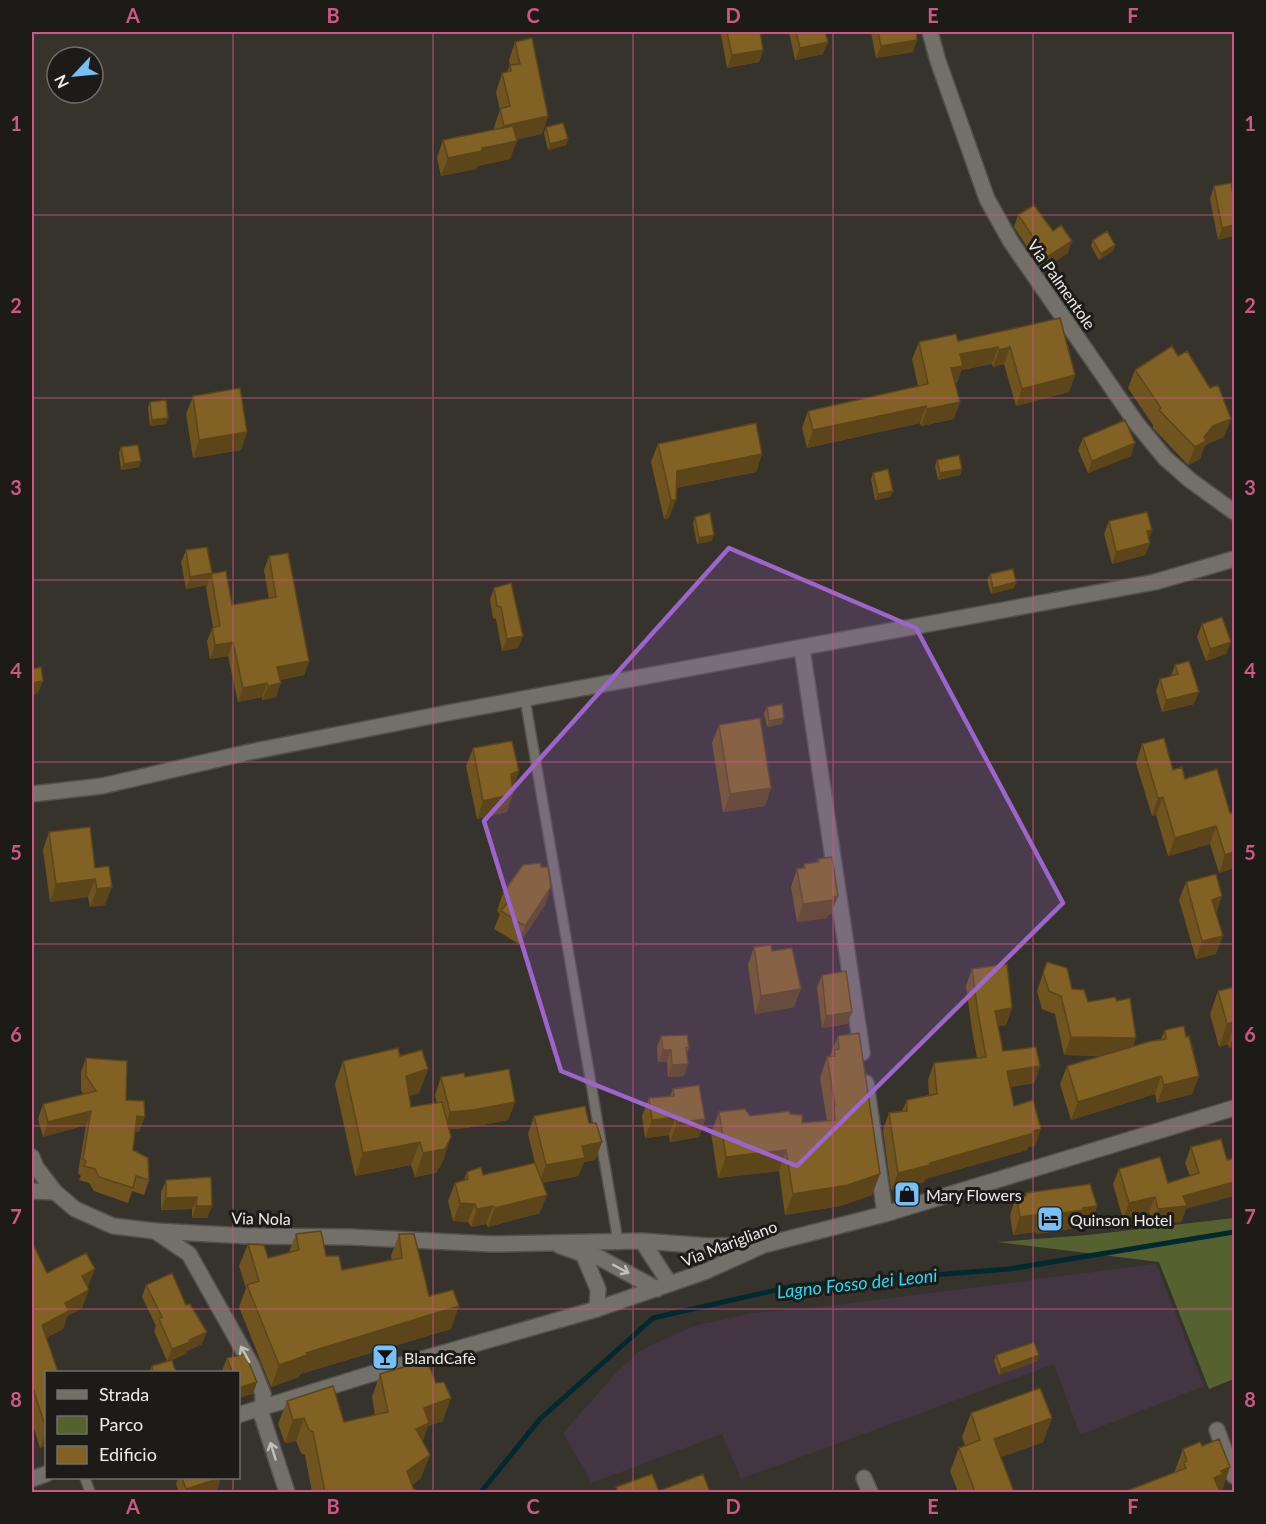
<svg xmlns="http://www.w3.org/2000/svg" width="1266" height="1524" viewBox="0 0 1266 1524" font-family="Lato,sans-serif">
<rect width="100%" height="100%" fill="#36332d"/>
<path fill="#443542" d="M1156,1264L1204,1386L1080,1435L1054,1364L741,1479L722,1434L592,1483L563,1433L617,1372L641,1350L694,1326L753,1313L838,1305Z"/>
<path fill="#556230" d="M1234,1218V1379L1209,1389L1159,1262L997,1242L1088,1235Z"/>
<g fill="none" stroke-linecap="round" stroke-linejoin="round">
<path stroke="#012930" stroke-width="5" d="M481,1492L540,1419L653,1318L794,1286L1009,1269L1234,1232"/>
<g stroke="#53504c" stroke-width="12">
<path id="service" d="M525,699L618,1241
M85,1478L90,1492"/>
</g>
<g stroke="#53504c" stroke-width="18">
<path id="minor" d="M930,32L938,61L987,199L1011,242L1137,424L1165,458L1190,480L1234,512
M802,649L862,1053
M32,794L102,786L245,753L447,713L1155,582L1234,559
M866,1083L885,1214
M32,1191L55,1192
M155,1231L189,1254L252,1366L263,1394L262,1416L287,1492
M1217,1430L1234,1476
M864,1478L870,1492"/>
</g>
<g stroke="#53504c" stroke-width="18">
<path id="tertiary" d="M32,1157L36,1167L55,1192L75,1209L113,1226L155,1231L248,1236L351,1237L492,1244L642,1241L709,1246L758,1245
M642,1241L670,1284
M560,1246L583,1254L598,1289L597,1309
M583,1254L598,1257L657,1289
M238,1415L387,1369L597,1309L704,1272L764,1245L885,1214L1234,1108
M32,1479L46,1474"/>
</g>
<use href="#service" stroke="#736f69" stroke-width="9"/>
<use href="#minor" stroke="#736f69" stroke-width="15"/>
<use href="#tertiary" stroke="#736f69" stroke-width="15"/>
</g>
<path fill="#70541f" d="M722,32H760L763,50L759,62L727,68L721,34Z
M789,32H825L823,54L795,60Z
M871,32H916L913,52L876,58Z
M515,42L548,116L542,134L517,139L510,159L477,166L476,169L441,176L437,158L443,140L494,130V127L500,110L496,92L502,73L507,72L510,65L509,60Z
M546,127L568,139L566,145L548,150L544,133Z
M1214,186L1234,200L1218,240L1210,199Z
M1018,215L1068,253L1042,270L1014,227Z
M1093,240L1113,251L1099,260L1091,246Z
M1060,318L1075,375L1069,392L1016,406L1004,364L993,367L992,364L961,370L957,383H955L954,419L921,426L920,423L807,448L802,428L808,411L918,386L912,359L919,342L958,341Z
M1135,370L1224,437L1207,444L1204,447L1200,459L1188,465L1153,428V425L1128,388Z
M193,396L247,432L241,450L193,458L186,414Z
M150,402L166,424L150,426L148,408Z
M1083,438L1131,456L1088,473L1078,450Z
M658,444L762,454L756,472L676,488L669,518L664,519L651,462Z
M121,447L139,467L121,470L119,453Z
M937,460L962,469L960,475L938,480L935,466Z
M873,473L893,491L890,497L875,500L871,479Z
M695,517L712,541L697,544L693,523Z
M1109,521L1150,543L1145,555L1112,564L1104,534Z
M186,550L212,573L232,605L269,599L264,570L269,556L309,661L304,675L280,680L276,697L262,700V697L238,702L228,656L210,659L207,641L213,627L206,588L207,585L186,589L181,562Z
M990,574L1016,582L1014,588L991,594L987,580Z
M494,588L518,648L502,651L496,619L493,618L490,600Z
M1202,624L1226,654L1206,661L1197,637Z
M1175,665L1194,704L1162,712L1156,691L1160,679L1171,676Z
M767,707L782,724L767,727L764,713Z
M719,725L771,788L765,806L723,812L712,743Z
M1142,744L1185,779L1217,769L1234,868L1219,873L1210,844L1168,856L1156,815L1152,816L1136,763Z
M473,748L519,771L513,788L507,812L477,819L466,766Z
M49,832L95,868L105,905L90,907L88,897L50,902L43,850Z
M818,859L838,896L831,914L828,915L827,918L797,922L791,887L797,869L803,868L804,864L817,862Z
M1186,882L1216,913V954L1196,959L1179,900Z
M503,893L545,905L519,944L494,929L500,914L497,911Z
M754,947L794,1007L755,1014L748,965Z
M1047,962L1072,989L1088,1002L1133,1046L1161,1039L1165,1030L1186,1037L1199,1076L1192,1094L1157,1103L1155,1094L1071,1120L1060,1084L1067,1066L1102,1056L1064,1055L1055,1014L1042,1009L1037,991Z
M972,969L1012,1008L1006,1025L998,1026L1003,1051L1040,1066L1034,1083L1010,1087L1014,1106L1035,1146L1028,1147L1027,1150L925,1179L924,1182L891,1190L883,1130L889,1113L902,1111L907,1100L929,1095L928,1080L934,1063L977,1058L972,1030L966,986Z
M822,975L852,1012L847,1024L822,1028L817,987Z
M1234,987V1046L1229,1048L1228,1044L1219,1047L1210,1014L1218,991Z
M661,1036L689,1047L687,1053L684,1076L668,1077L667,1062H658L657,1048Z
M838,1036L872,1195L840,1206L785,1215L779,1171L718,1178L711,1133L719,1112L750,1116L790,1114L802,1123L827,1121L820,1078L827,1057L830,1056Z
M400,1056L428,1069L419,1093L409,1096L411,1107L437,1103L435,1095L441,1077H465L515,1102L508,1120L466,1128L449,1129L443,1161L436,1173L415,1177L411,1165L355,1176L335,1084L343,1061Z
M86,1058L126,1100L139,1132L135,1131L133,1150L149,1180L144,1195L132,1191L128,1203L94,1191L89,1183L79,1180L81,1176L78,1173L86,1125L43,1137L38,1119L43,1104L83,1094L81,1090V1072Z
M673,1089L705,1119L699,1137L670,1142L669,1135L645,1138L642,1116L649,1098L670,1096Z
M534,1116L589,1123L602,1142L595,1160L584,1162L578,1176L542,1183L540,1213L488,1227L486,1224L471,1227L468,1222L453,1221L448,1201L455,1183L464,1180L467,1172L483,1175L535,1163L528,1134Z
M1221,1139L1186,1209L1181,1222L1153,1224L1149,1213L1123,1219L1113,1184L1119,1169L1168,1183L1190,1176L1185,1163L1191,1147Z
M166,1180L212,1206L207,1218H192V1209L161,1210V1192Z
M1026,1193L1097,1206L1091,1224L1077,1226L1076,1228L1036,1234V1232L1013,1235L1010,1215L1016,1197L1025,1196Z
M296,1234L326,1256L342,1270L392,1261L391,1256L399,1234L429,1296L451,1329L300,1374L299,1377L271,1387L239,1307L246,1288L239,1266L248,1244L268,1258L289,1252Z
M32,1242L47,1273L88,1287L82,1308L67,1316L63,1329L46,1338V1446L40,1448L32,1422Z
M146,1285L202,1344L187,1351L186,1354L171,1360L176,1372H149L152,1366L167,1361L154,1331L156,1326L142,1297Z
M996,1355H1039L1037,1361L999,1375L994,1361Z
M227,1358L257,1382L253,1394L238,1372H223L222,1371Z
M380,1374L443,1421L428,1426L422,1442L421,1478L412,1485L413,1488L418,1492H312L305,1455L301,1453L296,1441L285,1443L278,1424L287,1401L344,1422L375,1415L372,1397Z
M971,1413L1052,1418L1043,1442L1001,1457L1014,1492H958L950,1471L959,1448L965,1445L962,1437Z
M1183,1449L1222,1491L1219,1492L1174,1473Z
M178,1478H221L217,1490L209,1492H179L176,1484Z"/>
<path fill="#5b4519" d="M917,40L913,52L876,58L881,46Z
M828,42L823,54L795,60L800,48Z
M763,50L759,62L727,68L732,55Z
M548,116L542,134L497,144L504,126Z
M568,139L566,145L548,150L550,144Z
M517,141L510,159L477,166L476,169L441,176L448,158L482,148Z
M1234,225V236L1218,240L1222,228Z
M1072,241L1068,253L1042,270L1047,257Z
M1115,245L1113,251L1099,260L1101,254Z
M998,347L992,364L961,370L957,383L945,385L951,368L960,354Z
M1010,347L1004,364L993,367L999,350Z
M1075,375L1069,392L1016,406L1022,389Z
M960,402L954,419L921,426L927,409Z
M926,406L920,423L807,448L813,430Z
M168,418L166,424L150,426L152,420Z
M1231,419L1224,437L1207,444L1204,447L1200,459L1188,465L1195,447L1213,426Z
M247,432L241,450L193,458L199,440Z
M1135,443L1131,456L1088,473L1092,461Z
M762,454L756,472L670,489L677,471Z
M141,461L139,467L121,470L124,464Z
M962,469L960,475L938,480L940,473Z
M893,491L890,497L875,500L878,494Z
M671,500H676L669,518L664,519Z
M1152,530L1148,542L1147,531Z
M714,535L712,541L697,544L699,538Z
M1150,543L1145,555L1112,564L1116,552Z
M212,573L207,585L186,589L190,577Z
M1016,582L1014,588L991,594L993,588Z
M523,636L518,648L502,651L507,639Z
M233,642L228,656L210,659L215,645Z
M1231,642L1226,654L1206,661L1210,649Z
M309,661L304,675L272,681L277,667Z
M43,681L38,693L32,695V683Z
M267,683L262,697L238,702L243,688Z
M281,683L276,697L262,700L268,686Z
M1199,692L1194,704L1162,712L1166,700Z
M784,718L782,724L767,727L769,721Z
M519,771L513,789L511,774Z
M771,788L765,806L723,812L730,794Z
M513,794L507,812L477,819L483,801Z
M1163,797L1156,815L1152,816L1158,798Z
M1216,826L1210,844L1168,856L1175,838Z
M1234,852V868L1219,873L1225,855Z
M95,879L88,897L50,902L56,884Z
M112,887L105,905L90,907L97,889Z
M551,887L545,905L519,944L525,926Z
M838,896L831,914L828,915L827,918L797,922L803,904Z
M1222,896L1216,914L1212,900Z
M1223,936L1216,954L1196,959L1202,941Z
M801,989L794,1007L755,1014L761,996Z
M1012,1008L1006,1025L988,1028L995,1011Z
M852,1012L847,1024L822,1028L826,1016Z
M1234,1022V1026L1228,1044L1219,1047L1227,1024Z
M1234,1033V1046L1229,1048Z
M1071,1037L1136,1038L1130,1056L1064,1055Z
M663,1050H671L667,1062H658Z
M688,1064L684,1076L668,1077L672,1065Z
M1040,1066L1034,1083L1001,1088L1007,1071Z
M428,1069L419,1093L397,1099L406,1076Z
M1161,1076L1155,1094L1071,1120L1078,1102Z
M1199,1076L1192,1094L1157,1103L1164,1085Z
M515,1102L508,1120L466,1128L444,1130L450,1112Z
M91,1111L86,1125L43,1137L48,1122Z
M137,1116L145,1117L139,1132L132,1131Z
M676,1117L669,1135L645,1138L652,1120Z
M705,1119L699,1137L670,1142L677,1123Z
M1041,1129L1035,1146L1028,1147L1027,1150L925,1179L924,1182L891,1190L898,1173Z
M451,1137L443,1161L436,1173L415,1177L423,1153Z
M420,1142L411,1165L355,1176L363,1153Z
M602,1142L595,1160L584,1162L578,1176L539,1183L546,1165L582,1146Z
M786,1150L779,1171L718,1178L726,1157Z
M880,1174L872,1195L840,1206L785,1215L793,1194Z
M1234,1182V1196L1186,1209L1181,1222L1153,1224L1158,1209L1183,1196Z
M547,1195L540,1213L488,1227L495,1208Z
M197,1197L192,1209L161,1210L166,1198Z
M1155,1197L1149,1213L1123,1219L1129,1203Z
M460,1203L475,1204L468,1222L453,1221Z
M196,1206H212L207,1218H192Z
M493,1206L486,1224L471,1227L477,1209Z
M1097,1206L1091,1224L1077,1226L1076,1228L1036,1234L1043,1216Z
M1042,1214L1036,1232L1013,1235L1020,1217Z
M95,1269L88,1287L76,1294L82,1276Z
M89,1290L82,1308L67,1316L63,1329L36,1343L42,1325L65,1303Z
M459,1306L451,1329L300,1374L299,1377L271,1387L279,1365L306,1353Z
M207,1332L202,1344L187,1351L186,1354L167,1362L172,1349L189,1340Z
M1039,1355L1037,1361L999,1375L1001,1369Z
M257,1382L253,1394L238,1398V1388Z
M451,1398L443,1421L428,1426L421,1446L407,1452L424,1408Z
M304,1418L296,1441L285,1443L293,1420Z
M1052,1418L1043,1442L986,1463L994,1439Z
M46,1431V1446L40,1448Z
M430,1455L421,1478L400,1492L407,1471Z
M1230,1467L1222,1491L1218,1492L1214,1478L1221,1471Z
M221,1478L217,1490L209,1492H185L186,1489Z"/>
<path fill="#826224" stroke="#5b4519" stroke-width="1.5" d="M727,32H760L763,50L732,55Z
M796,32H825L828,42L800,48Z
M878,32H916L917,40L881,46Z
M532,38L548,116L504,126L500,109L510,106L502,73L511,71L510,65L520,64L515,42Z
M563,123L568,139L550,144L546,127Z
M513,126L517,141L482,148V151L448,158L443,140Z
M1231,183L1234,200V225L1222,228L1214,186Z
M1034,205L1053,231L1061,225L1072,241L1047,257L1018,215Z
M1107,231L1115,245L1101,254L1093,240Z
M1060,318L1075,375L1022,389L1010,347L999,350L998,347L960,354L963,366L951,368L960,402L927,409L926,406L813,430L808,411L928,384L919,342L956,334L958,341Z
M1172,346L1178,356L1187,351L1210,388L1218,385L1231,419L1213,426L1204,437L1206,441L1195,447L1159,410L1161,408L1135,370Z
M240,388L247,432L199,440L193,396Z
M166,400L168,418L152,420L150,402Z
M1125,420L1135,443L1092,461L1083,438Z
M756,423L762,454L677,471L676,500H671L658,444Z
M138,445L141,461L124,464L121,447Z
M959,455L962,469L940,473L937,460Z
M888,469L893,491L878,494L873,473Z
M1147,512L1152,530L1147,531L1150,543L1116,552L1109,521Z
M710,513L714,535L699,538L695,517Z
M207,547L212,573L190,577L186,550Z
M288,553L309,661L277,667L281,683L268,686L267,683L243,688L233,642L215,645L212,628L220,626L211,574L226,571L232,605L276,597L269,556Z
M1013,569L1016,582L993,588L990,574Z
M511,583L523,636L507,639L501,607L497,606L494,588Z
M1222,617L1231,642L1210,649L1202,624Z
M1189,661L1199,692L1166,700L1160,679L1178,674L1175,665Z
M41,667L43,681L32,683V669Z
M782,704L784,718L769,721L767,707Z
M760,718L771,788L730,794L719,725Z
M1164,738L1173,770L1182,767L1185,779L1217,769L1230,813L1234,812V852L1225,855L1216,826L1175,838L1163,797L1158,798L1142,744Z
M512,741L519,771L511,774L513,794L483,801L473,748Z
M90,827L95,868L109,866L112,887L97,889L95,879L56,884L49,832Z
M832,857L838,896L833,897V900L803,904L797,869L805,868L804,864L819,862L818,859Z
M540,863L541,867H548L551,887L525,926L501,911L510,899L503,893L523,865Z
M1216,874L1222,896L1212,900L1223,936L1202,941L1186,882Z
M771,945L772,951L792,948L801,989L761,996L754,947Z
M1047,962L1067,968L1072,989L1084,990L1088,1002L1115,997L1117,1001L1130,998L1136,1038L1071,1037L1061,996L1049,991L1043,973Z
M1007,964L1012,1008L995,1011L1003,1051L1036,1047L1040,1066L1007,1071L1014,1106L1033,1100L1041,1129L1033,1131L1034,1133L930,1163V1165L898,1173L889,1113L907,1111V1100L937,1094L934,1063L986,1057L978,1013L972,969Z
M846,971L852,1012L826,1016L822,975Z
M1234,987V1022L1227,1024L1218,991Z
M1184,1026L1186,1037L1189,1036L1199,1076L1164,1085L1161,1076L1078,1102L1067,1066L1151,1041L1166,1039L1165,1030Z
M859,1033L880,1174L848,1185L793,1194L786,1150L726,1157L719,1112L745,1109L750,1116L790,1111V1114L802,1115V1123L835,1120L834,1106H835L827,1057L835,1056L834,1050L839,1049L838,1036Z
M687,1035L689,1047L686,1048L688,1064L672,1065L671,1050H663L661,1036Z
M398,1048L400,1056L422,1050L428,1069L406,1076L411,1107L442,1102L451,1137L445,1149L423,1153L420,1142L363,1153L343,1061Z
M86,1058L127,1061L126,1100L144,1101L145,1117L137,1116L133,1150L148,1158L149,1180L136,1176L133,1188L99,1177L95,1169L84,1166L86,1161L83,1159L91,1111L48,1122L43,1104L96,1091L86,1076Z
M509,1069L515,1102L473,1110L450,1112L441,1077L464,1073L465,1077Z
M699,1085L705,1119L677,1123L676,1117L652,1120L649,1098L674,1096L673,1089Z
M585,1106L589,1123H596L602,1142L582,1146L585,1158L546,1165L534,1116Z
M1221,1139L1227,1160L1234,1158V1182L1183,1196L1187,1206L1158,1209L1155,1197L1129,1203L1119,1169L1160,1157L1168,1183L1199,1173L1191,1147Z
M535,1163L547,1195L495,1208L493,1206L477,1209L475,1204L460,1203L455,1183L468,1179L467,1172L481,1167L483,1175Z
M211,1177L212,1206H196L197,1197L166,1198V1180Z
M1090,1184L1097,1206L1083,1208V1210L1043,1216L1042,1214L1020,1217L1016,1197L1026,1196V1193Z
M321,1231L326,1256H339L342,1270L402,1258L399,1234H414L429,1296L453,1290L459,1306L306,1353L307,1355L279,1365L247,1285L259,1281L248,1244L264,1245L268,1258L299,1250L296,1234Z
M32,1242L47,1273L86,1253L95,1269L82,1276L89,1290L65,1303L69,1311L42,1325L58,1372H46V1429L32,1385Z
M172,1273L186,1305L190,1304L207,1332L189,1340L190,1342L172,1349L159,1319L162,1317L146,1285Z
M1034,1342L1039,1355L1001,1369L996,1355Z
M245,1354L257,1382L238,1388V1372H232L227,1358Z
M172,1360L176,1372H153L152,1366Z
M427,1360L436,1383L444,1382L451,1398L424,1408L429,1423L416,1429L430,1455L407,1471L413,1488L418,1492H325L313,1432L309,1430L304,1418L293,1420L287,1401L333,1386L344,1422L388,1412L380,1374Z
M1040,1388L1052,1418L994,1439L1014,1492H975L959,1448L980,1440L971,1413Z
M1219,1439L1230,1467L1221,1471L1223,1474L1214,1478L1220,1492H1124L1186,1468L1184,1463L1187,1461L1183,1449L1200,1442L1202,1446Z
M652,1474L659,1491L703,1474L710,1492H618L616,1487Z
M182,1478H221L186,1489Z"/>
<defs><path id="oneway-shaft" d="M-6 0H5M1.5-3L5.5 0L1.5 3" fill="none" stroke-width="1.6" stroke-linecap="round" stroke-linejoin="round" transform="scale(1.5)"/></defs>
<g stroke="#c2c0bb">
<use href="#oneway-shaft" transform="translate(621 1269) rotate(28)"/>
<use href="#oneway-shaft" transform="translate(245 1354) rotate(-119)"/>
<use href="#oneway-shaft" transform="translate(273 1451) rotate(-107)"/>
</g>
<path fill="#9d65cb" fill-opacity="0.2" stroke="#9d65cb" stroke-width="4.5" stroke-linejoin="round" d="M729,548L916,628L1063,903L797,1166L561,1071L484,821Z"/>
<path fill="none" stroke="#cf5785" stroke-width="1.5" stroke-opacity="0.55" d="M233,32V1372M433,32V1492M633,32V1492M833,32V1492M1033,32V1492M32,215H1234M32,398H1234M32,580H1234M32,762H1234M32,944H1234M32,1126H1234M32,1309H1234M233,1478V1492"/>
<defs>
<g id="shop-square" transform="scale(1.35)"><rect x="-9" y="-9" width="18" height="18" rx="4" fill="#75c0f6" stroke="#1c1b18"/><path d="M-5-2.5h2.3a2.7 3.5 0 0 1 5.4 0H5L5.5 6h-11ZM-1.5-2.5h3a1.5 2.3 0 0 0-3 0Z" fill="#111"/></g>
<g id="hotel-square" transform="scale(1.35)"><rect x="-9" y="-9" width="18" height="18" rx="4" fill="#75c0f6" stroke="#1c1b18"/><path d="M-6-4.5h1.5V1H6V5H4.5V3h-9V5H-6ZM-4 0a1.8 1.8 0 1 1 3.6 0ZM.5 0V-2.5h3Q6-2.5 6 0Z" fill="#111"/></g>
<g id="bar-square" transform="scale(1.35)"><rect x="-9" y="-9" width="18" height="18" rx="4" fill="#75c0f6" stroke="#1c1b18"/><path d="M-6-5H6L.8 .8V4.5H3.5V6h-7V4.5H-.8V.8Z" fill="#111"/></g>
</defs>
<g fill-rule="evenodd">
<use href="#shop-square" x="907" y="1194"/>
<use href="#hotel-square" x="1050" y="1219"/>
<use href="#bar-square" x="385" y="1357"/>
</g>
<g text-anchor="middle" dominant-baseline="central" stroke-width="6" stroke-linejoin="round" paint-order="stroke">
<g font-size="16" fill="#edebe7" stroke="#1c1b18">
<text transform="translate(1062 284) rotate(55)">Via Palmentole</text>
<text transform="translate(261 1218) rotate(1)">Via Nola</text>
<text transform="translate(729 1243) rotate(-21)">Via Marigliano</text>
</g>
<g font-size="16" fill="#edebe7" stroke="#1c1b18" text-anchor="start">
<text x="926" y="1194">Mary Flowers</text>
<text x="1070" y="1219">Quinson Hotel</text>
<text x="404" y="1357">BlandCafè</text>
</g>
<g font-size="18" font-style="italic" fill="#1cdef9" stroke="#1c1b18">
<text transform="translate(857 1283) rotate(-6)">Lagno Fosso dei Leoni</text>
</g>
</g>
<rect width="1266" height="1524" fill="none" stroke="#1c1b18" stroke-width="66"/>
<rect x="45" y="1371" width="195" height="108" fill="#1c1b18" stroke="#706e6b" stroke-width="1.5"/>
<rect x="57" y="1390" width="30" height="9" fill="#736f69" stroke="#706e6b" stroke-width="1.5"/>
<text x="99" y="1401" font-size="18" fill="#edebe7">Strada</text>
<rect x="57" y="1416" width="30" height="18" fill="#556230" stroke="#706e6b" stroke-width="1.5"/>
<text x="99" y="1431" font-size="18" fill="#edebe7">Parco</text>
<rect x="57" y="1446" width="30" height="18" fill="#826224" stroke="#706e6b" stroke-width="1.5"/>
<text x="99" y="1461" font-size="18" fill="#edebe7">Edificio</text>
<g transform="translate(75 75) rotate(244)"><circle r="28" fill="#1c1b18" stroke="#706e6b" stroke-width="1.5"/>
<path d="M0-4.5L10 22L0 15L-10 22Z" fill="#75c0f6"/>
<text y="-9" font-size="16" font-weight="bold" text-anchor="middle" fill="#edebe7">N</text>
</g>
<rect x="33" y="33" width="1200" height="1458" fill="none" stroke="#cf5785" stroke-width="2"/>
<g font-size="20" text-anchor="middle" font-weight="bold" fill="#cf5785">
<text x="133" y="23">A</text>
<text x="333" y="23">B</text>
<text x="533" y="23">C</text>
<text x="733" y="23">D</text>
<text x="933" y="23">E</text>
<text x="1133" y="23">F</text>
<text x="16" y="131">1</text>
<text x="1250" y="131">1</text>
<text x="16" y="313">2</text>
<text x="1250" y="313">2</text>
<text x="16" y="495">3</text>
<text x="1250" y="495">3</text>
<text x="16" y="678">4</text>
<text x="1250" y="678">4</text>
<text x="16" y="860">5</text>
<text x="1250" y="860">5</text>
<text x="16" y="1042">6</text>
<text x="1250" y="1042">6</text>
<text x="16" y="1224">7</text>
<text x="1250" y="1224">7</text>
<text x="16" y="1407">8</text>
<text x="1250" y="1407">8</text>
<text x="133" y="1514">A</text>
<text x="333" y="1514">B</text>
<text x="533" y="1514">C</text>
<text x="733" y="1514">D</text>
<text x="933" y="1514">E</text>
<text x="1133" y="1514">F</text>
</g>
</svg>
